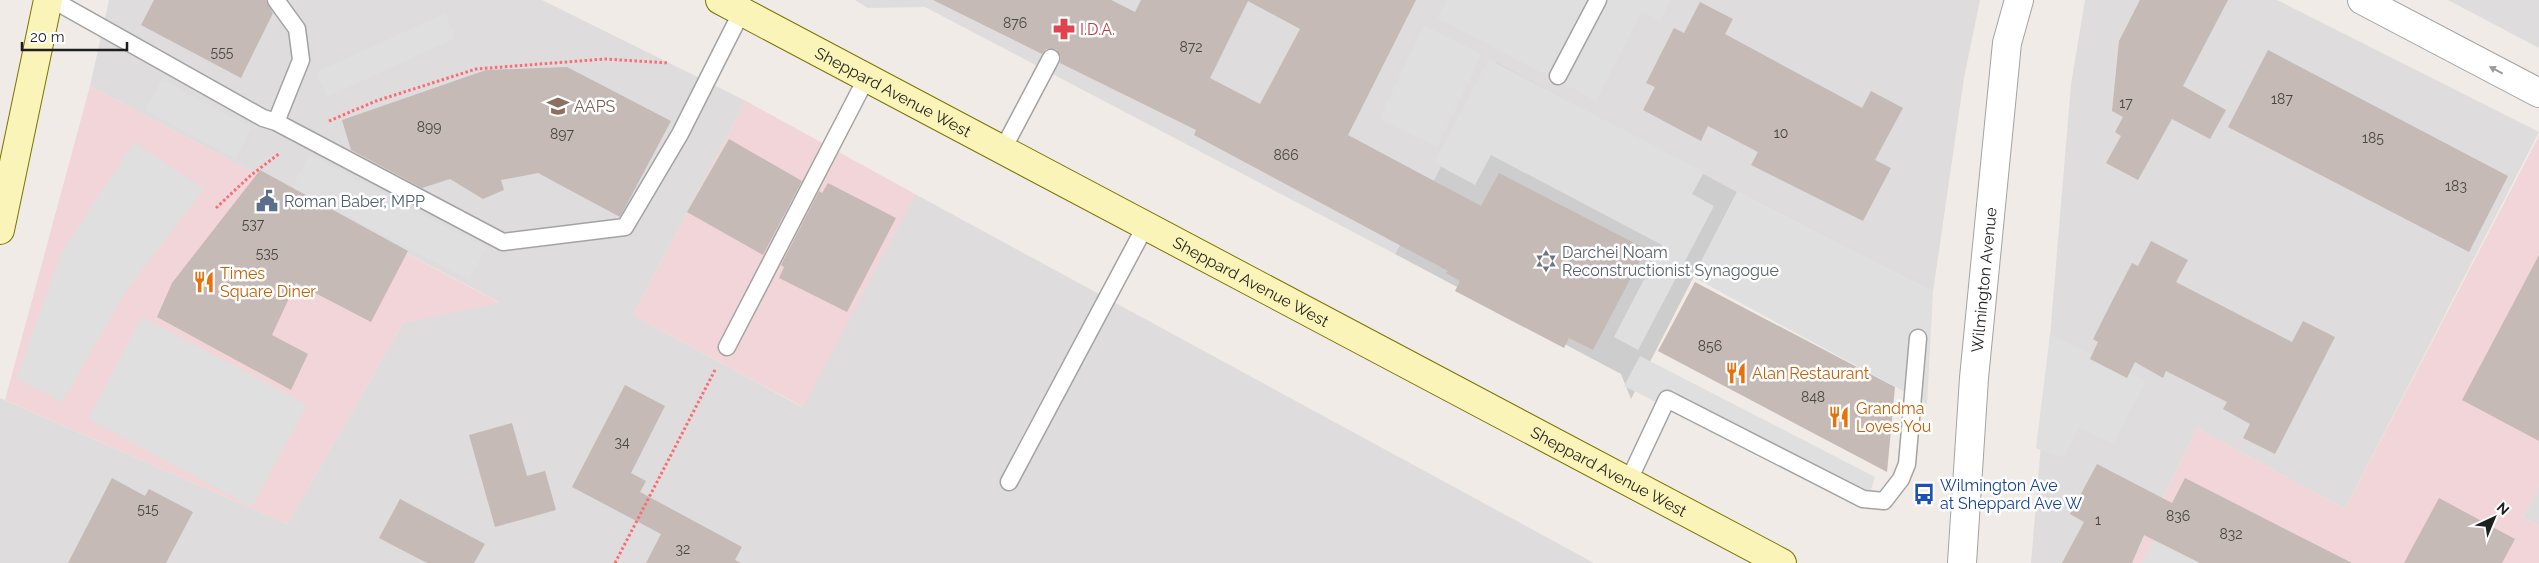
<svg xmlns="http://www.w3.org/2000/svg" width="2539" height="563" viewBox="0 0 2539 563" font-family="Raleway,sans-serif">
<rect width="100%" height="100%" fill="#f0ebe6"/>
<path fill="#dedcdd" d="M109,0H542L746,101L633,315L802,407L915,194L1594,563H0V398L287,524L403,323L499,302L90,86Z
M855,0H1980L1964,78L1933,292L1737,192L1496,62L1395,254L925,7L868,8Z
M2085,0H2277L2539,132L2345,509L2197,428L2132,563H2031L2071,85Z
M2448,0H2539V48Z
M2539,486V526L2523,517Z"/>
<path fill="#f1d5d8" d="M90,86L500,303L403,323L287,524L5,400Z
M746,101L915,194L803,407L633,315Z
M2539,136V486L2523,517L2539,526V563H2132L2197,428L2345,509Z"/>
<path fill="#cdcdcd" d="M1496,62L1737,192L1631,399L1621,374L1395,254Z"/>
<path fill="#dfdfdf" d="M1447,0H1671L1660,21L1642,11L1596,101L1437,18Z
M445,13L456,38L327,97L316,72Z
M1424,25L1482,54L1437,147L1379,119Z
M1489,59L1704,172L1692,194L1714,206L1638,350L1614,337L1662,245L1491,155L1475,185L1434,163Z
M162,79L252,128L235,159L145,110Z
M134,142L204,189L124,294L62,402L16,378L62,251Z
M309,155L486,248L469,280L292,187Z
M1737,192L1933,292L1927,404L1693,277Z
M142,317L307,405L252,507L88,419Z
M2050,334L2146,381L2113,444L2079,428L2064,458L2036,448Z
M1640,356L1875,477L1866,506L1624,386Z
M2153,540L2200,563H2142Z"/>
<path fill="#c5bab5" fill-rule="evenodd" d="M154,0H266L273,13L241,78L141,25Z
M933,0H1111L1135,12L1141,0H1416L1348,135L1481,206L1499,173L1646,249L1593,350L1569,338L1564,348L1455,291L1460,281L1446,273L1448,271L1194,135L1196,130L1060,63L1061,57L1056,49H1046L1042,54ZM1248,1L1300,29L1260,104L1210,78Z
M2140,0H2228L2183,86L2226,110L2210,139L2172,119L2138,180L2106,163L2121,136L2115,132L2123,117L2112,111L2119,41Z
M1700,2L1733,19L1725,34L1862,108L1871,91L1903,108L1875,160L1891,168L1863,221L1751,165L1758,152L1708,126L1701,141L1643,110L1655,87L1646,83L1674,28L1684,33Z
M2268,50L2508,176L2469,252L2228,127Z
M567,67L671,121L620,217L538,173L501,180L504,190L483,199L450,179L422,188L351,150L342,120L486,70Z
M729,139L802,181L763,255L687,212Z
M260,170L408,251L371,322L296,283L272,335L308,354L291,390L157,317L172,283Z
M828,183L896,218L847,312L779,278L784,267L781,265L819,191L822,193Z
M2151,241L2188,260L2176,282L2292,342L2303,321L2335,337L2275,454L2243,438L2250,424L2223,409L2227,402L2166,371L2163,378L2135,362L2127,378L2090,359L2098,342L2093,339L2108,309L2132,263L2138,266Z
M2539,255V441L2462,400Z
M1695,282L1895,387L1887,472L1658,351Z
M625,385L665,406L631,473L646,481L640,492L742,547L735,560L741,563H646L661,534L572,487Z
M512,423L527,476L545,471L556,510L495,527L469,435Z
M2097,464L2172,503L2185,478L2352,563H2200L2144,535L2132,563H2062L2084,522L2070,514Z
M112,478L145,496L149,489L193,512L166,563H68Z
M2439,498L2515,539L2502,563H2404Z
M400,499L485,544L474,563H427L379,538Z"/>
<g fill="none" stroke-linecap="round" stroke-linejoin="round">
<g stroke="#a3a3a3" stroke-width="19">
<path id="service" d="M53,0L263,118L276,122L503,242L625,227L680,134L742,11
M276,0L297,29L301,60L276,122
M1558,76L1598,0
M1003,149L1051,58
M727,347L867,77
M1009,482L1146,225
M1628,482L1667,399L1863,499L1884,501L1901,479L1907,464L1918,338"/>
</g>
<g stroke="#a3a3a3" stroke-width="30">
<g id="minor">
<path d="M2362,0L2539,93"/>
<path id="s1" d="M1962,563L1974,378L2007,43L2019,0"/>
</g>
</g>
<g stroke="#7b7502" stroke-width="30">
<g id="secondary">
<path id="s2" d="M720,0L1782,563"/>
<path d="M0,230L48,0"/>
</g>
</g>
<path stroke="#fd6a72" stroke-width="3" stroke-dasharray="2.5 2.5" stroke-linecap="butt" d="M329,121L376,101L476,69L605,59L669,63
M216,208L250,176L280,153
M615,563L715,370"/>
<use href="#service" stroke="#fff" stroke-width="16"/>
<use href="#minor" stroke="#fff" stroke-width="28"/>
<use href="#secondary" stroke="#fbf4b9" stroke-width="28"/>
</g>
<defs><path id="oneway-solid" d="M-6-.8H1V-3.2L6.5 0L1 3.2V.8H-6Z" transform="scale(1.25)"/></defs>
<use fill="#9a9a9a" href="#oneway-solid" transform="translate(2496 70) rotate(-152)"/>
<defs>
<g id="pharmacy-bare" transform="scale(1.725)"><path d="M-2-6h4v4h4v4h-4v4h-4v-4h-4v-4h4Z" fill="#e0444e" stroke="#fff" stroke-width="2.5" paint-order="stroke"/></g>
<g id="university-bare" transform="scale(1.725)"><path d="M0-5L7-2L0 1L-7-2ZM-4 1L0 2.5L4 1V4Q0 6-4 4Z" fill="#8d6e63" stroke="#fff" stroke-width="2.5" paint-order="stroke"/></g>
<g id="civic-bare" transform="scale(1.725)"><path d="M-.6-6.5H3V-4.5H.6V-3L4-1V1h2V6H-6V1h2V-1L-.6-3ZM-1.2 2.5V6h2.4V2.5Z" fill="#5c6f8a" stroke="#fff" stroke-width="2.5" paint-order="stroke"/></g>
<g id="synagogue-bare" transform="scale(1.725)"><path d="M0-6.5L5.6 3.2H-5.6ZM0 6.5L5.6-3.2H-5.6Z" fill="#6b7280" stroke="#fff" stroke-width="2.5" paint-order="stroke"/></g>
<g id="restaurant-bare" transform="scale(1.725)"><path d="M-5-6h1v4h1v-4h1v4h1v-4h1v5L-1.5 .5V6h-2V.5L-5-1ZM5-6V6H3V1.5H1.5Q1.5-4 5-6Z" fill="#e8710a" stroke="#fff" stroke-width="2.5" paint-order="stroke"/></g>
<g id="bus-bare" transform="scale(1.725)"><path d="M-5-6H5V4H4V6H2V4H-2V6H-4V4H-5ZM-3.5-4V0h7V-4ZM-3.5 1.2v1.5H-2V1.2ZM2 1.2v1.5H3.5V1.2Z" fill="#1a4fb4" stroke="#fff" stroke-width="2.5" paint-order="stroke"/></g>
</defs>
<g fill-rule="evenodd">
<use href="#pharmacy-bare" x="1064" y="29"/>
<use href="#university-bare" x="558" y="106"/>
<use href="#civic-bare" x="267" y="201"/>
<use href="#synagogue-bare" x="1546" y="261"/>
<use href="#restaurant-bare" x="204" y="282"/>
<use href="#restaurant-bare" x="1736" y="373"/>
<use href="#restaurant-bare" x="1839" y="417"/>
<use href="#bus-bare" x="1924" y="494"/>
</g>
<g text-anchor="middle" dominant-baseline="central" stroke-width="5" stroke-linejoin="round" paint-order="stroke">
<g font-size="14" fill="#484644">
<text x="1015" y="23">876</text>
<text x="1191" y="47">872</text>
<text x="222" y="52">555</text>
<text x="2282" y="99">187</text>
<text x="2126" y="103">17</text>
<text x="429" y="127">899</text>
<text x="1781" y="133">10</text>
<text x="562" y="134">897</text>
<text x="2373" y="138">185</text>
<text x="1286" y="155">866</text>
<text x="2456" y="186">183</text>
<text x="253" y="224">537</text>
<text x="267" y="253">535</text>
<text x="1710" y="346">856</text>
<text x="1813" y="397">848</text>
<text x="622" y="442">34</text>
<text x="148" y="509">515</text>
<text x="2178" y="516">836</text>
<text x="2098" y="520">1</text>
<text x="2231" y="534">832</text>
<text x="683" y="549">32</text>
</g>
<g font-size="16" fill="#be3a42" stroke="#fff" text-anchor="start">
<text x="1080" y="29">I.D.A.</text>
</g>
<g font-size="16" fill="#1f1f1f" stroke="#fff">
<text stroke="none"><textPath href="#s2" startOffset="196">Sheppard Avenue West</textPath></text>
<text stroke="none"><textPath href="#s1" startOffset="284">Wilmington Avenue</textPath></text>
<text stroke="none"><textPath href="#s2" startOffset="601">Sheppard Avenue West</textPath></text>
<text stroke="none"><textPath href="#s2" startOffset="1006">Sheppard Avenue West</textPath></text>
</g>
<g font-size="16" fill="#785e54" stroke="#fff" text-anchor="start">
<text x="574" y="106">AAPS</text>
</g>
<g font-size="16" fill="#4e5e75" stroke="#fff" text-anchor="start">
<text x="284" y="201">Roman Baber, MPP</text>
</g>
<g font-size="16" fill="#5b616d" stroke="#fff" text-anchor="start">
<text x="1562" y="252">Darchei Noam<tspan x="1562" dy="18">Reconstructionist Synagogue</tspan></text>
</g>
<g font-size="16" fill="#c56008" stroke="#fff" text-anchor="start">
<text x="220" y="273">Times<tspan x="220" dy="18">Square Diner</tspan></text>
<text x="1752" y="373">Alan Restaurant</text>
<text x="1856" y="408">Grandma<tspan x="1856" dy="18">Loves You</tspan></text>
</g>
<g font-size="16" fill="#164399" stroke="#fff" text-anchor="start">
<text x="1940" y="485">Wilmington Ave<tspan x="1940" dy="18">at Sheppard Ave W</tspan></text>
</g>
</g>
<g transform="translate(2494 518) rotate(44)" stroke="#ffffff" stroke-width="4" paint-order="stroke">
<path d="M0-4L9 19L0 12L-9 19Z" fill="#1f1f1f"/>
<text y="-8" font-size="14" font-weight="bold" text-anchor="middle" fill="#1f1f1f">N</text>
</g>
<path d="M22 42v8h105v-8" fill="none" stroke="#1f1f1f" stroke-width="2.5"/>
<text x="30" y="42" font-size="15" fill="#1f1f1f" stroke="#ffffff" stroke-width="4" paint-order="stroke">20 m</text>
</svg>
